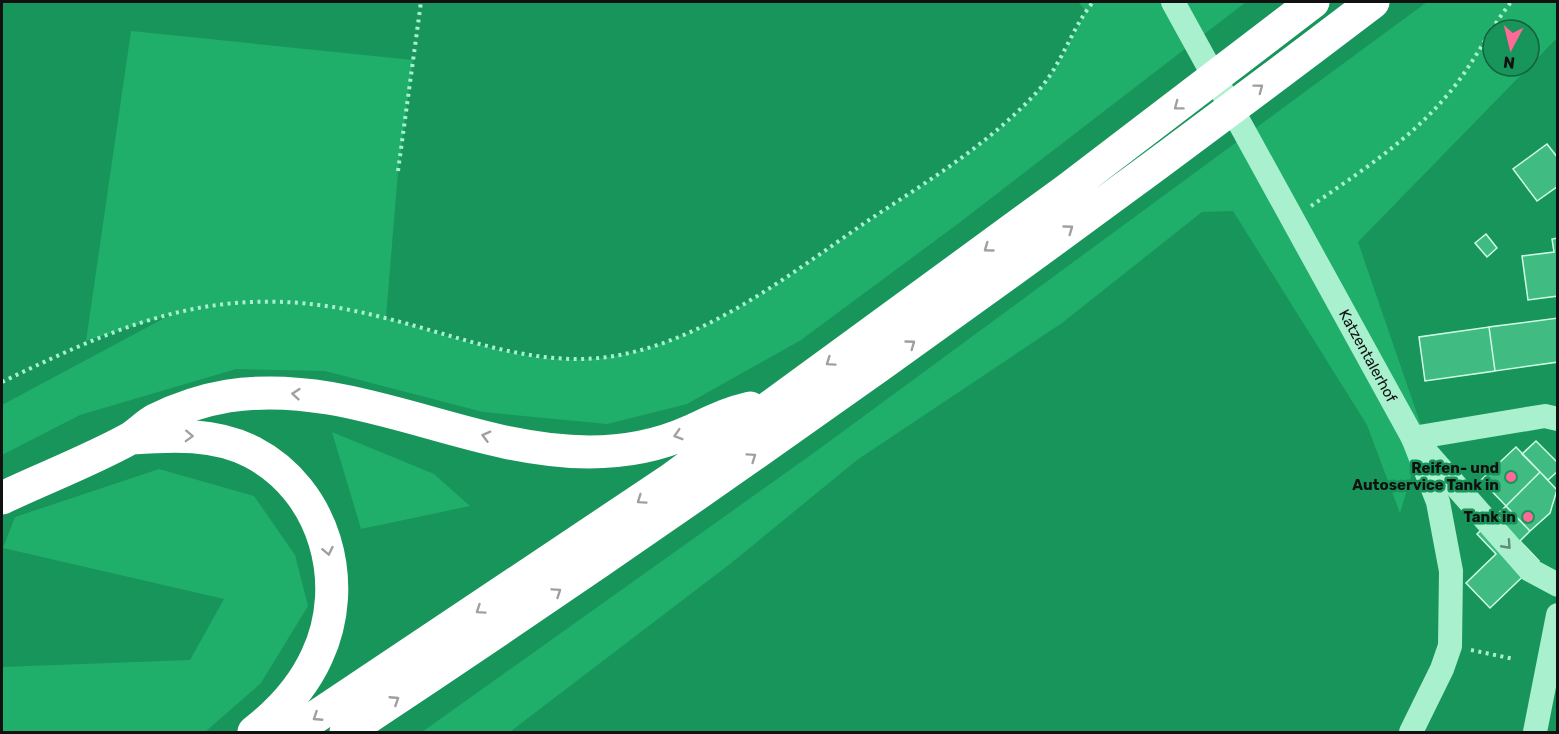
<svg xmlns="http://www.w3.org/2000/svg" width="1559" height="734" viewBox="0 0 1559 734" font-family="Rubik,sans-serif">
<rect width="100%" height="100%" fill="#18955b"/>
<path fill="#20ae6b" fill-rule="evenodd" d="M1078,2H1246L959,223L801,340L687,404L607,424L483,412L325,371L236,369L80,415L2,455V405L172,314L86,341L131,31L413,60L398,171L386,318C455,337 530,367 603,358C705,344 792,272 875,217C932,178 994,142 1040,89C1059,67 1072,37 1086,11Z
M1427,2H1557V38L1358,242L1424,434L1400,513L1367,425L1233,211L1202,212L1062,323L857,460L730,564L511,731L422,732L815,452ZM1493,30H1529V66H1493Z
M332,432L434,474L470,506L361,529Z
M159,469L254,496L295,555L308,606L261,683L205,732H2V667L190,660L224,599L3,548L15,517Z"/>
<path fill="#40bc82" stroke="#d0fce7" stroke-width="1.5" d="M1547,144L1558,158V186L1537,201L1513,169Z
M1486,234L1497,248L1487,257L1475,243Z
M1558,238V296L1528,300L1522,256L1554,252L1552,239Z
M1558,318V362L1495,371L1489,327Z
M1489,327L1495,371L1425,381L1419,337Z
M1536,441L1558,463V471L1548,480L1522,454Z
M1516,447L1540,472L1506,506L1481,480Z
M1540,472L1557,490L1550,513L1530,531L1506,506Z
M1506,506L1530,531L1520,541L1539,561L1490,608L1466,583L1496,554L1477,534Z"/>
<g fill="none" stroke-linecap="round" stroke-linejoin="round">
<path stroke="#a9f0ce" stroke-width="4" stroke-dasharray="3 4.5" stroke-linecap="butt" d="M398,171L421,2
M1311,206C1360,172 1411,139 1449,93C1473,65 1489,30 1511,2
M2,382C138,316 232,278 385,318C447,333 509,358 574,359C682,361 784,278 869,220C928,181 989,144 1037,92C1062,65 1071,29 1093,2
M1471,650L1514,659"/>
<g stroke="#a9f0ce" stroke-width="24">
<path id="s1" d="M1173,2L1413,438L1438,502L1451,571L1450,646L1442,669L1411,732"/>
<path d="M1413,438L1545,416L1558,419"/>
<path d="M1425,451L1530,570L1558,585"/>
<path d="M1535,732L1558,615"/>
</g>
<path stroke="#fff" stroke-width="33" d="M132,438C173,435 215,433 252,452C325,490 351,583 317,656C303,687 280,712 254,732
M2,498C44,478 89,461 129,439C138,434 146,425 155,420C177,409 204,400 228,396C353,377 466,452 589,452C623,452 660,445 691,431C711,422 728,413 750,408
M293,732L670,480L1068,189L1313,2
M346,732C697,500 1039,256 1373,2"/>
</g>
<defs><path id="oneway-chevron" d="M-2-3.5L2.5 0L-2 3.5" fill="none" stroke-width="1.6" stroke-linecap="round" stroke-linejoin="round" transform="scale(1.5)"/></defs>
<g stroke="#a0a0a0">
<use href="#oneway-chevron" transform="translate(1259 88) rotate(-37)"/>
<use href="#oneway-chevron" transform="translate(1178 106) rotate(143)"/>
<use href="#oneway-chevron" transform="translate(1069 229) rotate(-36)"/>
<use href="#oneway-chevron" transform="translate(988 248) rotate(144)"/>
<use href="#oneway-chevron" transform="translate(911 344) rotate(-36)"/>
<use href="#oneway-chevron" transform="translate(830 362) rotate(145)"/>
<use href="#oneway-chevron" transform="translate(296 394) rotate(-175)"/>
<use href="#oneway-chevron" transform="translate(678 435) rotate(163)"/>
<use href="#oneway-chevron" transform="translate(189 436) rotate(2)"/>
<use href="#oneway-chevron" transform="translate(486 436) rotate(-165)"/>
<use href="#oneway-chevron" transform="translate(752 457) rotate(-35)"/>
<use href="#oneway-chevron" transform="translate(641 500) rotate(145)"/>
<use href="#oneway-chevron" transform="translate(328 551) rotate(78)"/>
<use href="#oneway-chevron" transform="translate(557 592) rotate(-34)"/>
<use href="#oneway-chevron" transform="translate(480 610) rotate(146)"/>
<use href="#oneway-chevron" transform="translate(395 700) rotate(-33)"/>
<use href="#oneway-chevron" transform="translate(317 717) rotate(147)"/>
</g>
<use stroke="#658c79" href="#oneway-chevron" transform="translate(1507 545) rotate(48)"/>
<g fill="#ff6897" stroke="#18955b" stroke-width="2">
<circle cx="1511" cy="477" r="6"/>
<circle cx="1528" cy="517" r="6"/>
</g>
<g text-anchor="middle" dominant-baseline="central" stroke-width="5" stroke-linejoin="round" paint-order="stroke">
<g font-size="15" fill="#111" stroke="#18955b">
<text stroke="none"><textPath href="#s1" startOffset="404">Katzentalerhof</textPath></text>
</g>
<g font-size="15" font-weight="bold" fill="#111" stroke="#18955b" text-anchor="end">
<text x="1499" y="468">Reifen- und<tspan x="1499" dy="17">Autoservice Tank in</tspan></text>
<text x="1516" y="517">Tank in</text>
</g>
</g>
<rect width="1559" height="734" fill="none" stroke="#111111" stroke-width="6"/>
<g transform="translate(1511 48) rotate(187)"><circle r="28" fill="#18955b" stroke="#15603d" stroke-width="1.5"/>
<path d="M0-4.5L10 22L0 15L-10 22Z" fill="#ff6897"/>
<text y="-9" font-size="16" font-weight="bold" text-anchor="middle" fill="#111111">N</text>
</g>
</svg>
